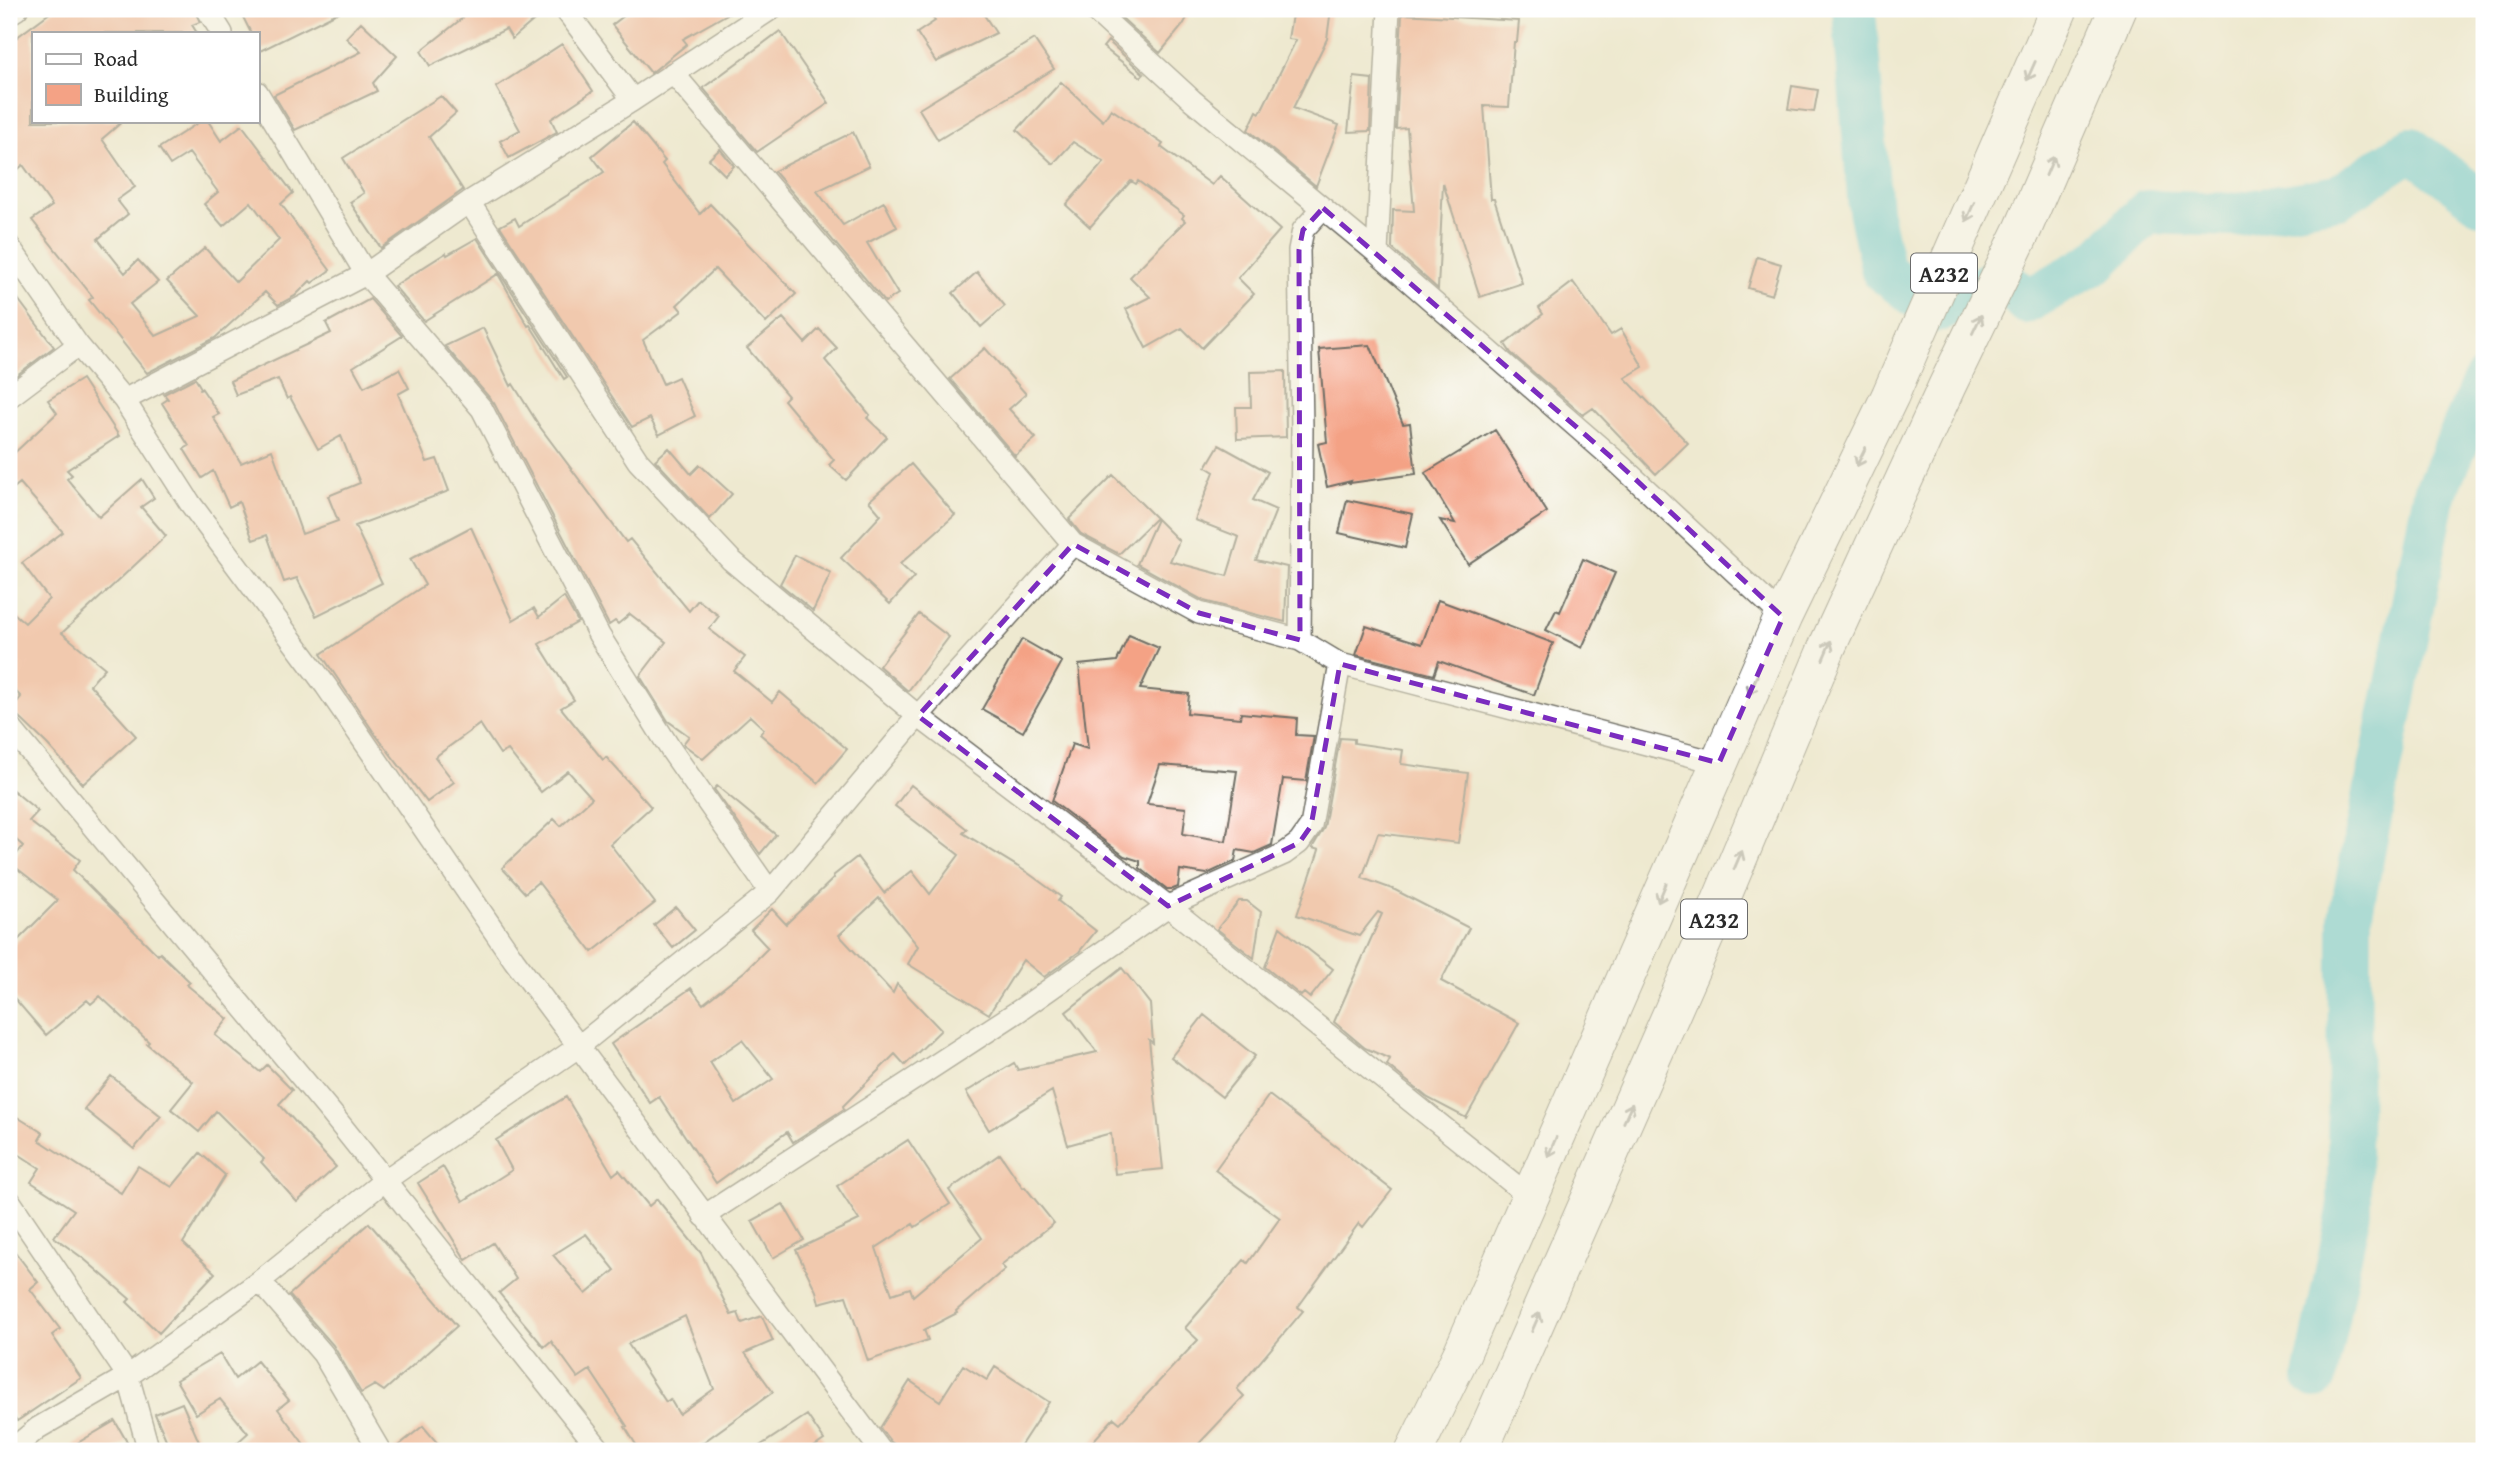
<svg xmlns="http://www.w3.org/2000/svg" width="2493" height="1460" viewBox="0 0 2493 1460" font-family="'Gentium Book Plus',serif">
<rect width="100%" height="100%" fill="#fff"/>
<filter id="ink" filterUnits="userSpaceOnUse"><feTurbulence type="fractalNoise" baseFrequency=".0143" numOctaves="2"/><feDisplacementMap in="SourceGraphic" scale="14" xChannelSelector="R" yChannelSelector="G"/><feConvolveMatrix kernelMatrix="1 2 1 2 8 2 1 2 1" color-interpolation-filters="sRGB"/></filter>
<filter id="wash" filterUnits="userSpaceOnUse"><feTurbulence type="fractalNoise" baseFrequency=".00686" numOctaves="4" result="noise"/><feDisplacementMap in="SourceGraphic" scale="28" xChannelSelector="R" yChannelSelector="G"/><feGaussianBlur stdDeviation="1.57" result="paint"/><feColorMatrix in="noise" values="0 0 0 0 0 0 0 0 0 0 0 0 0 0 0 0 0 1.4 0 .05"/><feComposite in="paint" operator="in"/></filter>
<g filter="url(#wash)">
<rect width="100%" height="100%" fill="#eee9d0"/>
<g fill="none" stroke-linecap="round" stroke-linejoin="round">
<path stroke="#5ec9d7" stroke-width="44" d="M1854,9L1870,210L1883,271L1936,311L2002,277L2026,302L2098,261L2147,212L2232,215L2338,197L2411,149L2484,204
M2315,1377L2349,1212L2350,918L2435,493L2484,382"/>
</g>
<g id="blocks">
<path fill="#f4a285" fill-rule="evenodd" d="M55,9H194L200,22L192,25L197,33H33V121H123L102,139L135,187L117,200L128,214L98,239L125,273L138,260L158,282L130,304L156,336L200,316L167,281L205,248L236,282L279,240L251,202L223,226L204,204L218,192L189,153L170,165L159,148L201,121H208L221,141L242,125L293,193L281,204L330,270L312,283L310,281L295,296L278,305L265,292L215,338L147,373L89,300L93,297L32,220L52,206L23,165L9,177V43Z
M239,9H345L260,51L257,46V33H251Z
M474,9H547L512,39L506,29L430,66L421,51Z
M633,9H736L683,39L687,44L651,73L612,25Z
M926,9H980L996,33L936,62L917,33L935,21Z
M1112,9H1192L1183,25L1160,53Z
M1293,9H1331L1327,39L1293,108L1339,125L1316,186L1248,130L1257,111L1260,113L1296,40L1288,39Z
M1402,14L1519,21L1517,42H1514L1509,107L1484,106L1491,199H1494L1522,283L1480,297L1443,183L1438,289L1392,248L1393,210L1414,211L1407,128L1396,129Z
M361,22L397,56L373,83L377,91L295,130L274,95L361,52L346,38Z
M780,31L829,103L757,152L703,88Z
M1034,39L1054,69L938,140L919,109Z
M1108,41L1144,74L1141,77L1103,47Z
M562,44L593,91L551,119L557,132L509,158L500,141L520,130L496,87Z
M1354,77L1372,79L1370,131L1348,132Z
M1061,82L1103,121L1111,109L1163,144L1161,147L1212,185L1220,176L1280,230L1238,278L1254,294L1202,348L1182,328L1146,348L1126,309L1150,297L1130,277L1185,221L1182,218L1184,215L1138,181L1136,184L1131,181L1090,227L1066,205L1104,162L1073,142L1053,164L1017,130Z
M1792,86L1818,90L1814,112L1788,109Z
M441,96L456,113L429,137L463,190L381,248L350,202L364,193L343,158Z
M633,122L665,161L662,164L700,214L710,204L796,294L766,323L715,269L677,305L682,311L643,340L663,384L678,377L695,416L659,435L650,418L632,427L500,226L515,218L519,226L604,172L592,156Z
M853,132L869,166L817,191L843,225L884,202L897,227L867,243L898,294L885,302L774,171Z
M720,149L734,166L725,175L709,159Z
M477,238L567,377L564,379L530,325L528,326L498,274L424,321L394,286L446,253L447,255Z
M1757,257L1781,264L1772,295L1748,288Z
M977,272L1005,306L981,327L953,293Z
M1573,282L1611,335L1621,329L1643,367L1625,378L1688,443L1656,474L1593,408L1583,415L1511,353L1505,344L1543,314L1539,308Z
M9,287L54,347L9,381Z
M370,299L402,336L353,367L364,387L399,369L409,388L398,394L427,462L437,459L449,491L355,526L382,583L316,616L297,578L284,582L267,535L253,540L239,502L229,507L213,471L202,478L184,449L189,446L162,403L168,399L164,394L195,378L201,388L199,390L202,389L219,414L213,417L241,463L272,450L302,534L338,521L328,496L360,483L341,436L318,449L290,397L287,399L278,379L236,395L230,381L331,333L326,323Z
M783,318L805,343L819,329L837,348L825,360L870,415L867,418L887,437L846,480L829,465L834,460L784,400L788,396L747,348Z
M483,328L511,386L513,384L540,427L626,542L630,539L689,611L698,600L719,616L709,629L745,657L734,671L772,702L780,692L847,749L818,783L760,734L764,729L750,716L703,759L683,744L689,736L668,721L640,676L666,642L630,614L618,624L615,621L609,625L494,403L445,346Z
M1370,345L1403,424L1410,423L1416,474L1350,483L1351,481L1327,487L1318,444L1327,442L1319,349Z
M985,348L1026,394L1009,409L1036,438L1015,456L950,379Z
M1285,371L1286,437L1237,439L1236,407H1251L1250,372Z
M82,379L119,436L67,470L72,475L67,479L99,517L142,479L154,498L141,507L166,536L62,633L105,668L90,685L136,736L83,784L47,744L19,717L9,712L21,697L9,684V609L25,623L49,599L22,563L63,532L20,483L9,492V458L57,413L48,400Z
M1495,430L1547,512L1468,564L1440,520L1455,523L1425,473Z
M1219,445L1268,472L1253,500L1276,510L1256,560L1287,567L1285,622L1204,601L1137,564L1157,519L1179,541L1170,561L1227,576L1239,537L1195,520L1214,472L1206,467Z
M669,448L691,474L700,465L732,494L710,519L655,460Z
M911,464L955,515L900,564L914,577L890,604L841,558L881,515L869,501Z
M1113,475L1156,518L1119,554L1081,534L1069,519Z
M1347,500L1413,514L1405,548L1339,533Z
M471,527L513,620L534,608L539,617L564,597L578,622L539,644L574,700L561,708L603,760L606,757L651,807L610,844L655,903L592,952L538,882L525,893L502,868L554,819L561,826L592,798L568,771L541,792L508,750L500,754L480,724L435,757L454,782L427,802L375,734L321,654L425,585L410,559Z
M795,555L831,573L813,611L780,584Z
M1583,559L1615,573L1582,648L1546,630L1556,610L1560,612Z
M1438,600L1553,643L1534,695L1439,661L1434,675L1356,655L1366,626L1422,644Z
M919,614L949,637L908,691L879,666Z
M1129,635L1159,648L1140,689L1189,694L1187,713L1240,718L1241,713L1297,718L1296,735L1314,736L1306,781L1283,779L1272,845L1254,853L1237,850L1235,861L1207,874L1180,870L1178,887L1173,889H1167L1140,868V861L1124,856L1052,801L1072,744L1088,749L1079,665L1117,661ZM1160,765L1237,771L1226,841L1183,834L1186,808L1147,804Z
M1022,639L1062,662L1023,732L982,709Z
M1340,738L1354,739V743L1403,750L1401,764L1468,773L1458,843L1378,833L1362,878L1395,890L1469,928L1441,981L1519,1023L1466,1118L1428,1098L1387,1065L1390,1059L1365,1048L1334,1022L1382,914L1378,912L1359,936L1297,915L1319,850L1312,848L1324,828Z
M911,785L967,829L963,833L1028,873L1061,897L1058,901L1096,931L1079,952L1044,977L1023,960L989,1014L908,964L918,946L879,898L839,935L893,993L897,984L941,1030L905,1065L895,1054L843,1106L844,1109L793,1142L787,1132L716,1183L659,1097L650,1103L611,1044L691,988L703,1004L745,971L768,948L751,930L772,909L786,924L834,878L833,876L857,857L884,893L912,871L930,894L959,855L895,806ZM742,1040L773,1079L736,1104L710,1062Z
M717,786L776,835L760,854L714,789Z
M9,787L38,811L29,821L80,860L73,870L158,955L160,953L190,982L187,985L228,1019L215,1035L260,1072L267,1065L292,1090L279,1104L336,1167L297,1202L261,1162L264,1159L216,1111L199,1132L171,1109L193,1082L147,1044L149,1042L100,996L91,1004L87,1000L46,1035L9,992V949L58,900L10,863L23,846L15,839L9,846Z
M1239,901H1247L1261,912L1254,958L1217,929Z
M676,907L695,930L673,948L654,925Z
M1280,927L1333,969L1310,998L1304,993L1301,996L1265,967Z
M1122,968L1150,1004L1153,1043L1149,1040L1163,1169L1115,1174L1111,1133L1068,1145L1052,1091L989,1130L966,1092L1014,1063L1018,1070L1097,1052L1066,1012Z
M1204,1015L1255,1056L1222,1097L1171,1057Z
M111,1076L161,1116L134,1149L84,1109Z
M1269,1095L1392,1190L1363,1227L1359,1223L1298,1307L1303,1311L1237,1389L1244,1396L1192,1451H1084L1114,1418L1120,1423L1198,1340L1185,1328L1244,1260L1248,1263L1280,1218L1215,1170Z
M566,1097L613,1175L619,1170L649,1206L657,1199L701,1253L731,1315L738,1313L742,1323L762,1316L773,1341L745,1353L773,1392L691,1451H640L625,1427L627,1426L590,1370L578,1378L551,1341L544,1347L499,1293L516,1279L493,1243L466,1260L418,1183L443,1167L463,1201L512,1170L496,1140ZM586,1234L615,1270L586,1294L553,1255ZM685,1316L714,1389L679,1414L670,1399L666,1402L628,1344Z
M9,1112L43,1133L39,1140L121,1193L138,1166L172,1187L200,1153L225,1175L183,1243L215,1273L159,1333L127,1302L130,1299L84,1259L54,1237L74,1210L31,1182L40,1168L9,1148Z
M908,1140L950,1204L915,1227L913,1224L876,1248L892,1294L910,1288L913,1296L982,1238L949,1190L1000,1154L1023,1188L1025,1187L1054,1223L1001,1265L1005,1269L956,1311L957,1313L924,1330L928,1340L868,1361L846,1296L819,1303L816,1291L796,1250L859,1220L837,1186Z
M783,1204L804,1240L773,1258L752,1221Z
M369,1223L457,1326L384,1391L375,1385L361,1393L333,1345L289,1295Z
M9,1244L38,1282L30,1289L60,1329L52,1335L81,1378L17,1421L9,1409Z
M220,1354L235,1379L257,1361L289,1400L278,1409L309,1451H228L248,1433L220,1399L196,1414L176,1380Z
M963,1365L987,1380L995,1367L1049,1402L1017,1451H905L891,1442L880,1428L910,1381L940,1401Z
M182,1403L203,1451H171L155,1414Z
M807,1415L824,1440L808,1451H752Z
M115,1421L127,1442L112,1451H64Z
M423,1426L444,1451H393V1450Z"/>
</g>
</g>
<g filter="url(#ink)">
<use href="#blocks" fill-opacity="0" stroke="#6f6e65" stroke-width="2"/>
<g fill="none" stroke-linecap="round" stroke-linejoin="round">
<g stroke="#6f6e65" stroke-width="24">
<path id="street" d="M207,9L222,33
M565,9L633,100
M1093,9L1192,100L1377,253L1618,463L1783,617
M9,14L17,9
M673,73L1073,544L1199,613L1300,640L1340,664L1719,763
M257,92L366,274L482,409L599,635L671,750L770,892
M469,202L638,461L731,560L918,716L1168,906L1530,1197
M9,246L78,345L124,400L190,503L326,686L514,960L881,1451
M1377,253L1389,9
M9,397L78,345
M124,400L366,274L469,202L633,100L771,9
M1300,640L1302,429L1299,250L1303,230L1323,208
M9,726L332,1114L601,1451
M9,1200L128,1376L149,1451
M704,1216L1020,1010L1168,906L1284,854L1299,843L1311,826L1340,664
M260,1281L323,1354L380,1451
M10,1451L38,1428L128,1376L260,1281L384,1181L578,1047L770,892L918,716L1073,544"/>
</g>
<g stroke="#6f6e65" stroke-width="39">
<path id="highway" d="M1414,1451L1462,1353L1783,617L1890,396L2059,9
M1479,1451L1713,919L1828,645L1947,386L2023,229L2118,9"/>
</g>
<use href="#street" stroke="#fff" stroke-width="21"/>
<use href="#highway" stroke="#fff" stroke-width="37"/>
</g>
<defs><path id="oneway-shaft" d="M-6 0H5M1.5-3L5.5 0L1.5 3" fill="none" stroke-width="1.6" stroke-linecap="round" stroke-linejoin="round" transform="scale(1.75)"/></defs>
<g stroke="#a0a0a0">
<use href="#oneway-shaft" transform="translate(2031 71) rotate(114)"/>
<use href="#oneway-shaft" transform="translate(2050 166) rotate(-67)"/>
<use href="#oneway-shaft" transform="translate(1970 212) rotate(114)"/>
<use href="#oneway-shaft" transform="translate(1977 324) rotate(-64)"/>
<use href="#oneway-shaft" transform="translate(1861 457) rotate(116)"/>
<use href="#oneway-shaft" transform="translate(1827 650) rotate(-67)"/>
<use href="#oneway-shaft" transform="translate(1753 685) rotate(114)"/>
<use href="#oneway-shaft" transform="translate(1738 860) rotate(-67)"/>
<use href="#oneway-shaft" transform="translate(1662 893) rotate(113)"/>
<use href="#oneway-shaft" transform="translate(1628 1113) rotate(-66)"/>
<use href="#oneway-shaft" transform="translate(1552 1147) rotate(113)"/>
<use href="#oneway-shaft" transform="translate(1536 1322) rotate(-66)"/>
</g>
</g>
<path d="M0 0H2493V1460H0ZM1323,208L1618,463L1783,617L1719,763L1340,664L1311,826L1299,843L1168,906L918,716L1073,544L1199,613L1300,640L1299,250L1303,230Z" fill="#eee9d0" fill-opacity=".55" fill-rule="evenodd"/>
<path fill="none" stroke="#7b2cbf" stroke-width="5" stroke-dasharray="14 9" stroke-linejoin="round" d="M1323,208L1618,463L1783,617L1719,763L1340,664L1311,826L1299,843L1168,906L918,716L1073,544L1199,613L1300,640L1299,250L1303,230Z"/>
<g text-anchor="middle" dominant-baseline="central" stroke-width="5" stroke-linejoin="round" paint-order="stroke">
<g fill="#fff" stroke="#6b6b6b" stroke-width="2">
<rect x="1911" y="253.5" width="66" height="39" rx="5"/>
<rect x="1681" y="899.5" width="66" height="39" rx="5"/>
</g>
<g font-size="23" font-weight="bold" fill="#2b2b2b">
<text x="1944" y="273">A232</text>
<text x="1714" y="919">A232</text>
</g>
</g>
<rect width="2493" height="1460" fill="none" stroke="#fff" stroke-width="35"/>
<rect x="32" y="32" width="228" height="91" fill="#ffffff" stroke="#aaaaaa" stroke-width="2"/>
<rect x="46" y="54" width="35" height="10" fill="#ffffff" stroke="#aaaaaa" stroke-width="2"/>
<text x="94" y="66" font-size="21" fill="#2b2b2b">Road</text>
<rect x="46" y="84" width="35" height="21" fill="#f4a285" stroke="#aaaaaa" stroke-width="2"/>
<text x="94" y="102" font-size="21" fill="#2b2b2b">Building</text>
</svg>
